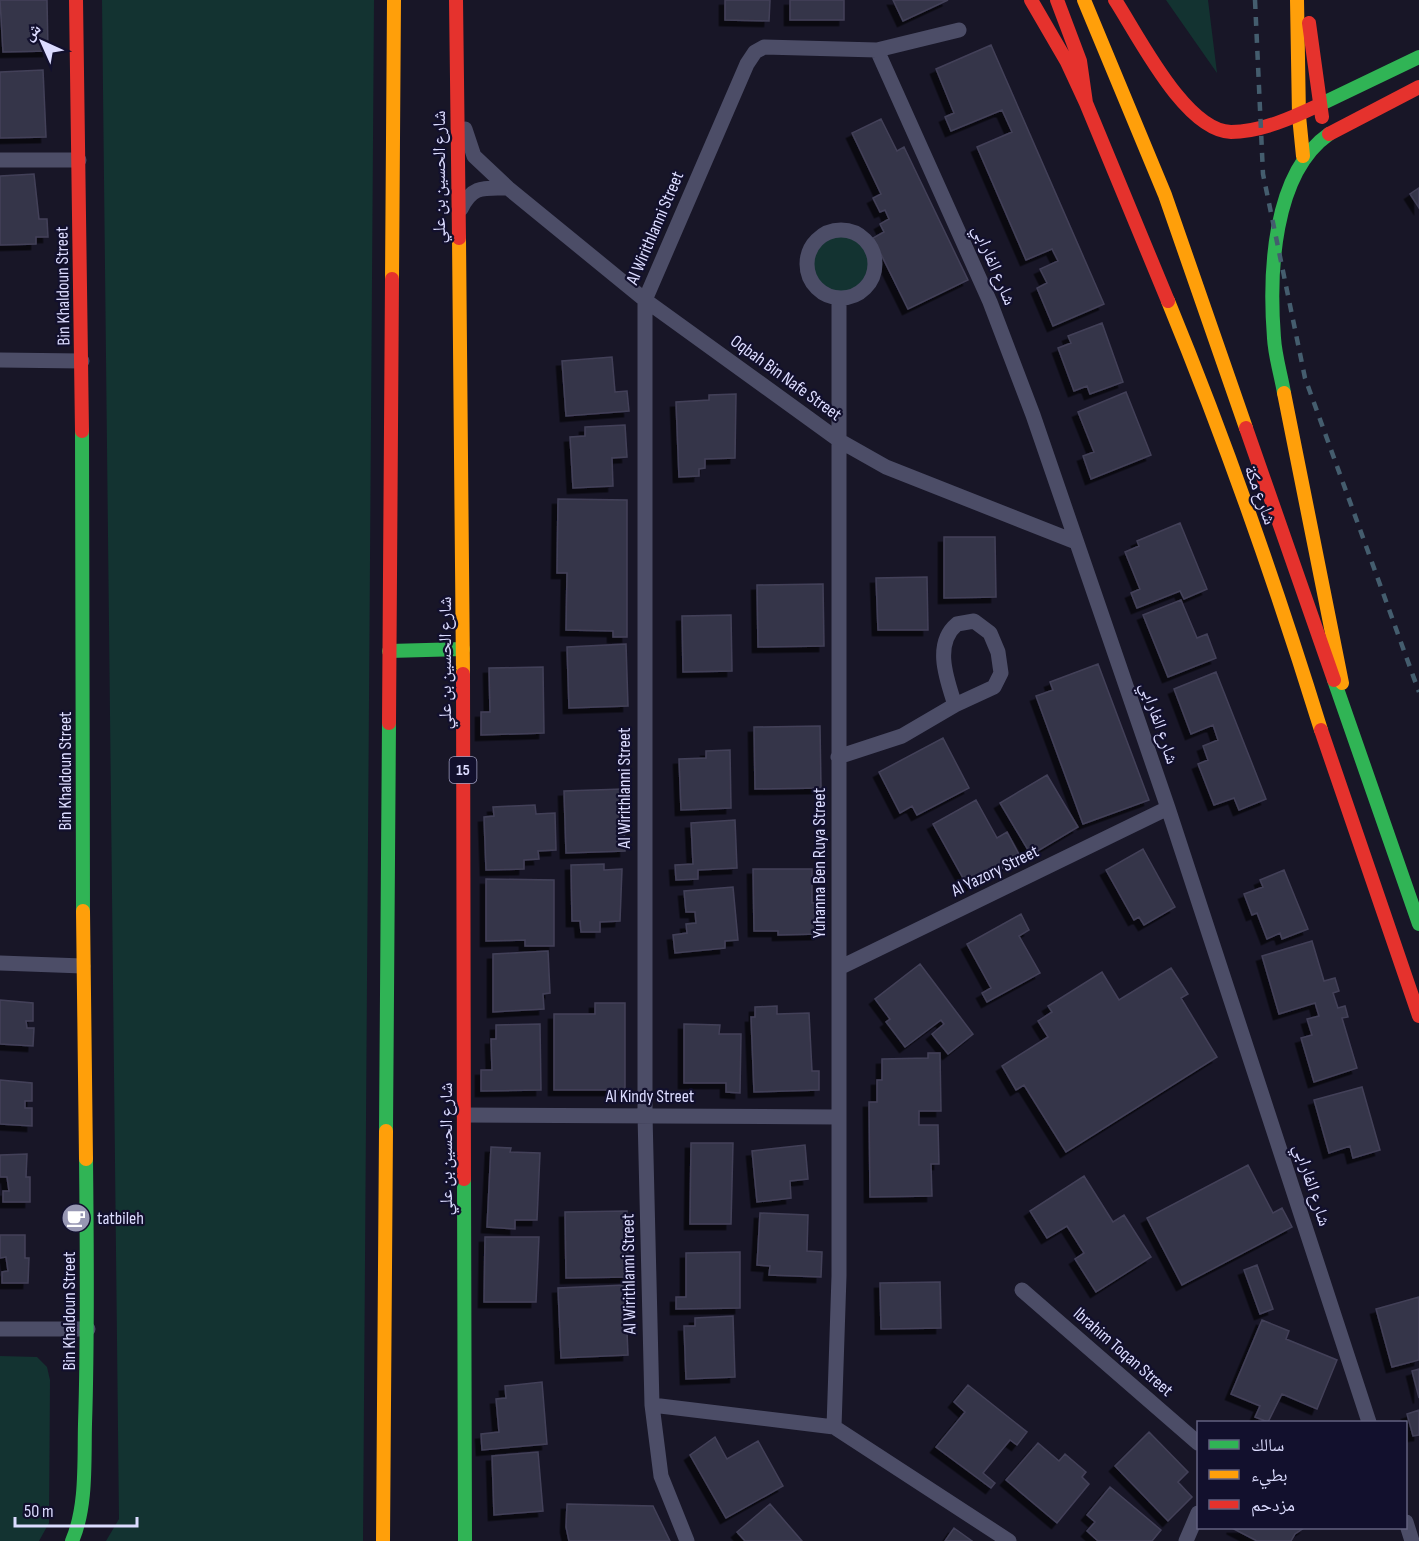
<svg xmlns="http://www.w3.org/2000/svg" width="1419" height="1541" viewBox="0 0 1419 1541" font-family="'Sofia Sans Condensed','Noto Naskh Arabic',sans-serif">
<defs>
<filter id="shadow"><feDropShadow dx="-5.5" dy="5.5" stdDeviation="0" flood-color="#0009"/></filter>
</defs>
<rect width="100%" height="100%" fill="#181627"/>
<path fill="#133331" d="M102,0H374L363,1541H106L119,1519Z
M1166,0H1208L1217,73Z
M811 264a30 30 0 1 1 60 0a30 30 0 1 1-60 0Z
M0,1356L37,1357L47,1367L50,1380L49,1523L39,1541H0Z"/>
<path fill="#363548" stroke="#434159" stroke-width="1.5" filter="url(#shadow)" d="M0,0H47L48,51L3,52Z
M725,0H770L769,21L725,20Z
M790,0H844V20H790Z
M893,0H948L903,21Z
M991,45L1104,304L1053,326L1037,288L1047,283L1040,269L1058,261L1052,249L1026,260L977,147L1012,132L1002,110L951,131L945,117L954,113L936,69Z
M43,70L46,137L0,138V72Z
M881,119L897,151L904,147L968,280L908,309L873,238L884,232L880,224L889,219L885,210L880,212L873,198L881,194L852,133Z
M34,174L39,219H47L48,237H36V244L0,245V176Z
M1419,188V208L1410,194Z
M1102,323L1123,382L1090,394L1087,386L1074,391L1058,348L1071,343L1068,336Z
M612,357L615,392L627,391L629,411L566,416L562,361Z
M1126,392L1151,455L1091,479L1083,456L1094,452L1078,412Z
M736,394L735,458L705,459V468L699,469V476L679,477L676,402L709,400V395Z
M625,425L627,457L612,458L613,486L573,488L570,437L585,436V427Z
M558,499L627,500V637H613V631L566,630L567,573H557Z
M1180,523L1207,589L1184,599L1180,591L1137,608L1131,593L1140,589L1125,552L1139,546L1137,541Z
M944,537H995L996,597L944,598Z
M927,577L928,630H878L876,578Z
M823,584L824,646L758,647L757,585Z
M1181,600L1197,638L1207,634L1216,658L1168,677L1143,615Z
M731,615L732,671L683,672L682,616Z
M626,644L628,706L569,708L567,647Z
M1098,664L1149,800L1083,824L1036,696L1053,690L1050,682Z
M543,667L544,733L481,735V712H490L489,668Z
M1216,672L1266,799L1239,810L1234,798L1214,805L1198,764L1208,760L1203,746L1218,740L1213,725L1191,734L1174,689Z
M820,726L821,788L755,789L754,727Z
M943,738L969,788L917,815L912,806L900,813L879,772Z
M730,750L731,808L681,810L679,759L706,758V751Z
M1047,775L1078,827L1031,855L1000,803Z
M623,789L625,851L566,853L564,791Z
M976,800L997,838L1007,832L1021,858L968,887L933,824Z
M535,805L536,814L555,813L556,850L538,851L539,859L524,860V869L486,870L484,817L494,816L493,807Z
M735,820L737,868L698,870V879L676,880L675,865L693,864L691,823Z
M1143,849L1175,907L1144,925L1139,917L1134,920L1106,870Z
M604,864V870L622,869L620,921L600,922V932H581L580,921H572L571,865Z
M753,869H812V903H818L819,934L778,935V931H754Z
M1284,870L1308,929L1282,939L1280,933L1267,939L1257,913L1252,915L1244,894L1263,887L1260,880Z
M486,879L554,880V946H525V940L486,941Z
M733,887L738,940L725,941V948L675,953L673,935L687,933L686,924L696,923L695,912H686L684,891Z
M1021,914L1029,930L1019,936L1040,973L987,1002L982,993L991,988L967,944Z
M1312,941L1324,981L1335,978L1339,991L1333,993L1338,1008L1345,1006L1348,1017L1342,1018L1357,1068L1314,1082L1301,1038L1312,1035L1307,1019L1319,1016L1315,1003L1279,1014L1262,956Z
M548,951L550,993L543,994L544,1009L493,1012V954Z
M920,964L973,1034L948,1054L932,1034L944,1024L941,1020L905,1047L886,1022L890,1019L875,999Z
M1171,968L1188,994L1181,998L1217,1057L1066,1152L1024,1085L1016,1090L1002,1066L1048,1037L1038,1021L1052,1012L1048,1006L1102,972L1119,1000Z
M0,1000L33,1003V1021H26L27,1028H34L33,1046L0,1044Z
M595,1003H625V1090H554V1014H595Z
M777,1006V1014L809,1013L812,1071H819V1090L754,1092L751,1017H755V1007Z
M540,1024L541,1090L481,1091V1070H492L491,1039H496V1025Z
M684,1024L720,1025L719,1034H741L740,1093L726,1092V1083H684Z
M928,1053H940L941,1111H919V1125H938L939,1164H931L932,1196L870,1197L869,1102H877V1080H882V1059L928,1058Z
M0,1080L32,1083V1101H25V1108H32V1126L0,1124Z
M1362,1087L1380,1150L1353,1158L1350,1146L1329,1153L1314,1100Z
M691,1143H733L731,1224H690Z
M805,1145L808,1179L790,1181L791,1198L757,1202L752,1151Z
M491,1147L511,1148L510,1152L540,1153L537,1220H515V1229L487,1227Z
M27,1154L26,1177H30V1202H3V1191H9L7,1177H0V1155Z
M1248,1165L1273,1213L1282,1208L1292,1227L1182,1285L1147,1218Z
M1084,1176L1113,1222L1124,1215L1151,1257L1096,1292L1075,1259L1084,1253L1067,1226L1047,1238L1030,1211Z
M627,1211L628,1277L566,1278L565,1212Z
M760,1213L808,1215L807,1251L822,1252L821,1277L769,1275L770,1266L757,1265Z
M0,1235H25V1258H29L28,1283H2V1272L8,1271L6,1257L0,1258Z
M485,1237H539L536,1302H484Z
M740,1252V1308L676,1309V1297H686V1253Z
M1257,1265L1273,1309L1260,1314L1244,1270Z
M940,1282L941,1328L881,1329L880,1283Z
M625,1285L628,1355L561,1358L558,1288Z
M1419,1297V1360L1392,1367L1376,1309Z
M733,1316L735,1377L686,1379L684,1326H695V1318Z
M1262,1320L1289,1331L1286,1339L1337,1360L1317,1409L1282,1394L1268,1422L1255,1417L1260,1406L1231,1394Z
M1419,1369V1398L1412,1371Z
M542,1382L547,1444L482,1450L481,1434L499,1432L496,1399L506,1398L505,1386Z
M968,1385L1027,1432L1017,1445L1010,1440L983,1473L995,1483L991,1488L936,1447L965,1412L954,1402Z
M1419,1410V1435L1413,1436L1407,1414Z
M1149,1432L1188,1472L1178,1482L1192,1497L1168,1521L1115,1466Z
M715,1437L727,1459L758,1441L783,1486L726,1518L690,1455Z
M1038,1443L1059,1461L1065,1454L1086,1472L1082,1477L1089,1484L1057,1523L1006,1480Z
M538,1452L543,1511L494,1515L492,1456Z
M1110,1487L1161,1530L1152,1541H1098L1087,1531L1095,1522L1087,1515Z
M567,1504L653,1506L670,1541H569L566,1527Z
M770,1504L802,1541H745L737,1532Z
M954,1528L972,1541H945Z
M1232,1528H1304L1295,1534L1291,1541H1257Z"/>
<g fill="none" stroke-linecap="round" stroke-linejoin="round">
<path stroke="#4c4d67" stroke-width="15" d="M877,50L990,302L1033,415L1168,808L1369,1422
M465,129L474,156L508,188L645,300L840,441L886,467L1076,542
M0,160H79
M461,209C472,185 484,188 508,188
M807 264a34 34 0 1 1 68 0a34 34 0 1 1-68 0Z
M0,360L82,361
M838,757L902,736L955,705L994,687L1001,673L998,652L990,633L974,621L957,624C933,644 947,680 955,705
M0,963L83,966
M839,968L1168,808
M464,1115L837,1117
M1022,1290L1198,1443
M0,1329H88
M652,1405L834,1427L1009,1541
M834,1427L839,1276V299
M1406,1522L1412,1541
M687,1541L661,1476L652,1405L645,1115V300L747,64L755,52L764,47L877,50L959,30
M1186,1541L1198,1513"/>
<path stroke="#30b455" stroke-width="14" d="M1319,105L1419,57
M1284,393C1281,375 1275,356 1274,338C1269,275 1272,174 1329,134
M82,431L83,911
M389,651L463,649
M1334,680L1419,924
M386,1131L389,723
M464,1179L465,1541
M72,1541C87,1507 84,1461 85,1424C88,1335 87,1247 86,1159"/>
<path stroke="#ff9f0a" stroke-width="14" d="M1084,0L1165,195L1246,428
M1297,0L1299,116L1303,156
M459,238L463,674
M392,279L394,0
M1168,301C1226,442 1276,585 1321,730
M1284,393L1342,683
M83,911L86,1159
M383,1541L386,1131"/>
<path stroke="#e5322d" stroke-width="14" d="M76,0L82,431
M456,0L459,238
M1031,0L1067,62L1086,103L1168,301
M1057,0L1080,61L1086,103
M1115,0C1138,35 1185,131 1231,132C1261,132 1294,117 1319,105
M1309,23L1322,117
M1329,134L1419,87
M1246,428L1334,680
M463,674L464,1179
M389,723L392,279
M1321,730L1419,1016"/>
<path stroke="#445d6e" stroke-width="4.5" stroke-dasharray="9 8" stroke-linecap="butt" d="M1255,0L1263,174L1305,378L1419,692"/>
</g>
<defs>
<g id="cafe-disc" transform="scale(1.5)"><circle r="9.5" fill="#9797b3" stroke="#12102d"/><path d="M-5.5-4.5H6V0H3Q3 3.5 0 3.5H-2.5Q-5.5 3.5-5.5 0ZM3-3.2v2h1.7v-2ZM-6 4.5H4V6H-6Z" fill="#fff"/></g>
</defs>
<g fill-rule="evenodd">
<use href="#cafe-disc" x="76" y="1218"/>
</g>
<g text-anchor="middle" dominant-baseline="central" stroke-width="4.5" stroke-linejoin="round" paint-order="stroke">
<rect fill="#12102d" stroke="#9f9fc0" stroke-width="1.5" x="449.5" y="757" width="27" height="26" rx="4.5"/>
<g font-size="16" font-weight="bold" fill="#dcdcff">
<text x="463" y="770">15</text>
</g>
<g font-size="18" fill="#dcdcff" stroke="#12102d">
<text transform="translate(439 177) rotate(-90)">شارع الحسين بن علي</text>
<text transform="translate(655 228) rotate(-67)">Al Wirithlanni Street</text>
<text transform="translate(994 265) rotate(67)">شارع الفارابي</text>
<text transform="translate(63 286) rotate(-91)">Bin Khaldoun Street</text>
<text transform="translate(786 378) rotate(36)">Oqbah Bin Nafe Street</text>
<text transform="translate(1260 495) rotate(70)">شارع مكة</text>
<text transform="translate(445 663) rotate(-90)">شارع الحسين بن علي</text>
<text transform="translate(1159 723) rotate(71)">شارع الفارابي</text>
<text transform="translate(65 771) rotate(-90)">Bin Khaldoun Street</text>
<text transform="translate(624 788) rotate(-90)">Al Wirithlanni Street</text>
<text transform="translate(819 863) rotate(-90)">Yuhanna Ben Ruya Street</text>
<text transform="translate(995 871) rotate(-26)">Al Yazory Street</text>
<text x="650" y="1096">Al Kindy Street</text>
<text transform="translate(446 1149) rotate(-90)">شارع الحسين بن علي</text>
<text transform="translate(1312 1185) rotate(72)">شارع الفارابي</text>
<text transform="translate(629 1274) rotate(-91)">Al Wirithlanni Street</text>
<text transform="translate(69 1311) rotate(-90)">Bin Khaldoun Street</text>
<text transform="translate(1123 1352) rotate(41)">Ibrahim Toqan Street</text>
</g>
<g font-size="18" fill="#dcdcff" stroke="#12102d" text-anchor="start">
<text x="97" y="1218">tatbileh</text>
</g>
</g>
<rect x="1197" y="1421" width="210" height="108" fill="#12102d" stroke="#636281" stroke-width="1.5"/>
<rect x="1209" y="1440" width="30" height="9" fill="#30b455" stroke="#636281" stroke-width="1.5"/>
<text x="1251" y="1451" font-size="18" fill="#dcdcff">سالك</text>
<rect x="1209" y="1470" width="30" height="9" fill="#ff9f0a" stroke="#636281" stroke-width="1.5"/>
<text x="1251" y="1481" font-size="18" fill="#dcdcff">بطيء</text>
<rect x="1209" y="1500" width="30" height="9" fill="#e5322d" stroke="#636281" stroke-width="1.5"/>
<text x="1251" y="1511" font-size="18" fill="#dcdcff">مزدحم</text>
<g transform="translate(42 42) rotate(315)" stroke="#12102d" stroke-width="4.5" paint-order="stroke">
<path d="M0-4.5L10 22L0 15L-10 22Z" fill="#dcdcff"/>
<text y="-9" font-size="16" font-weight="bold" text-anchor="middle" fill="#dcdcff">ش</text>
</g>
<path d="M15 1517v9h122v-9" fill="none" stroke="#dcdcff" stroke-width="3"/>
<text x="24" y="1517" font-size="18" fill="#dcdcff" stroke="#12102d" stroke-width="4.5" paint-order="stroke">50 m</text>
</svg>
